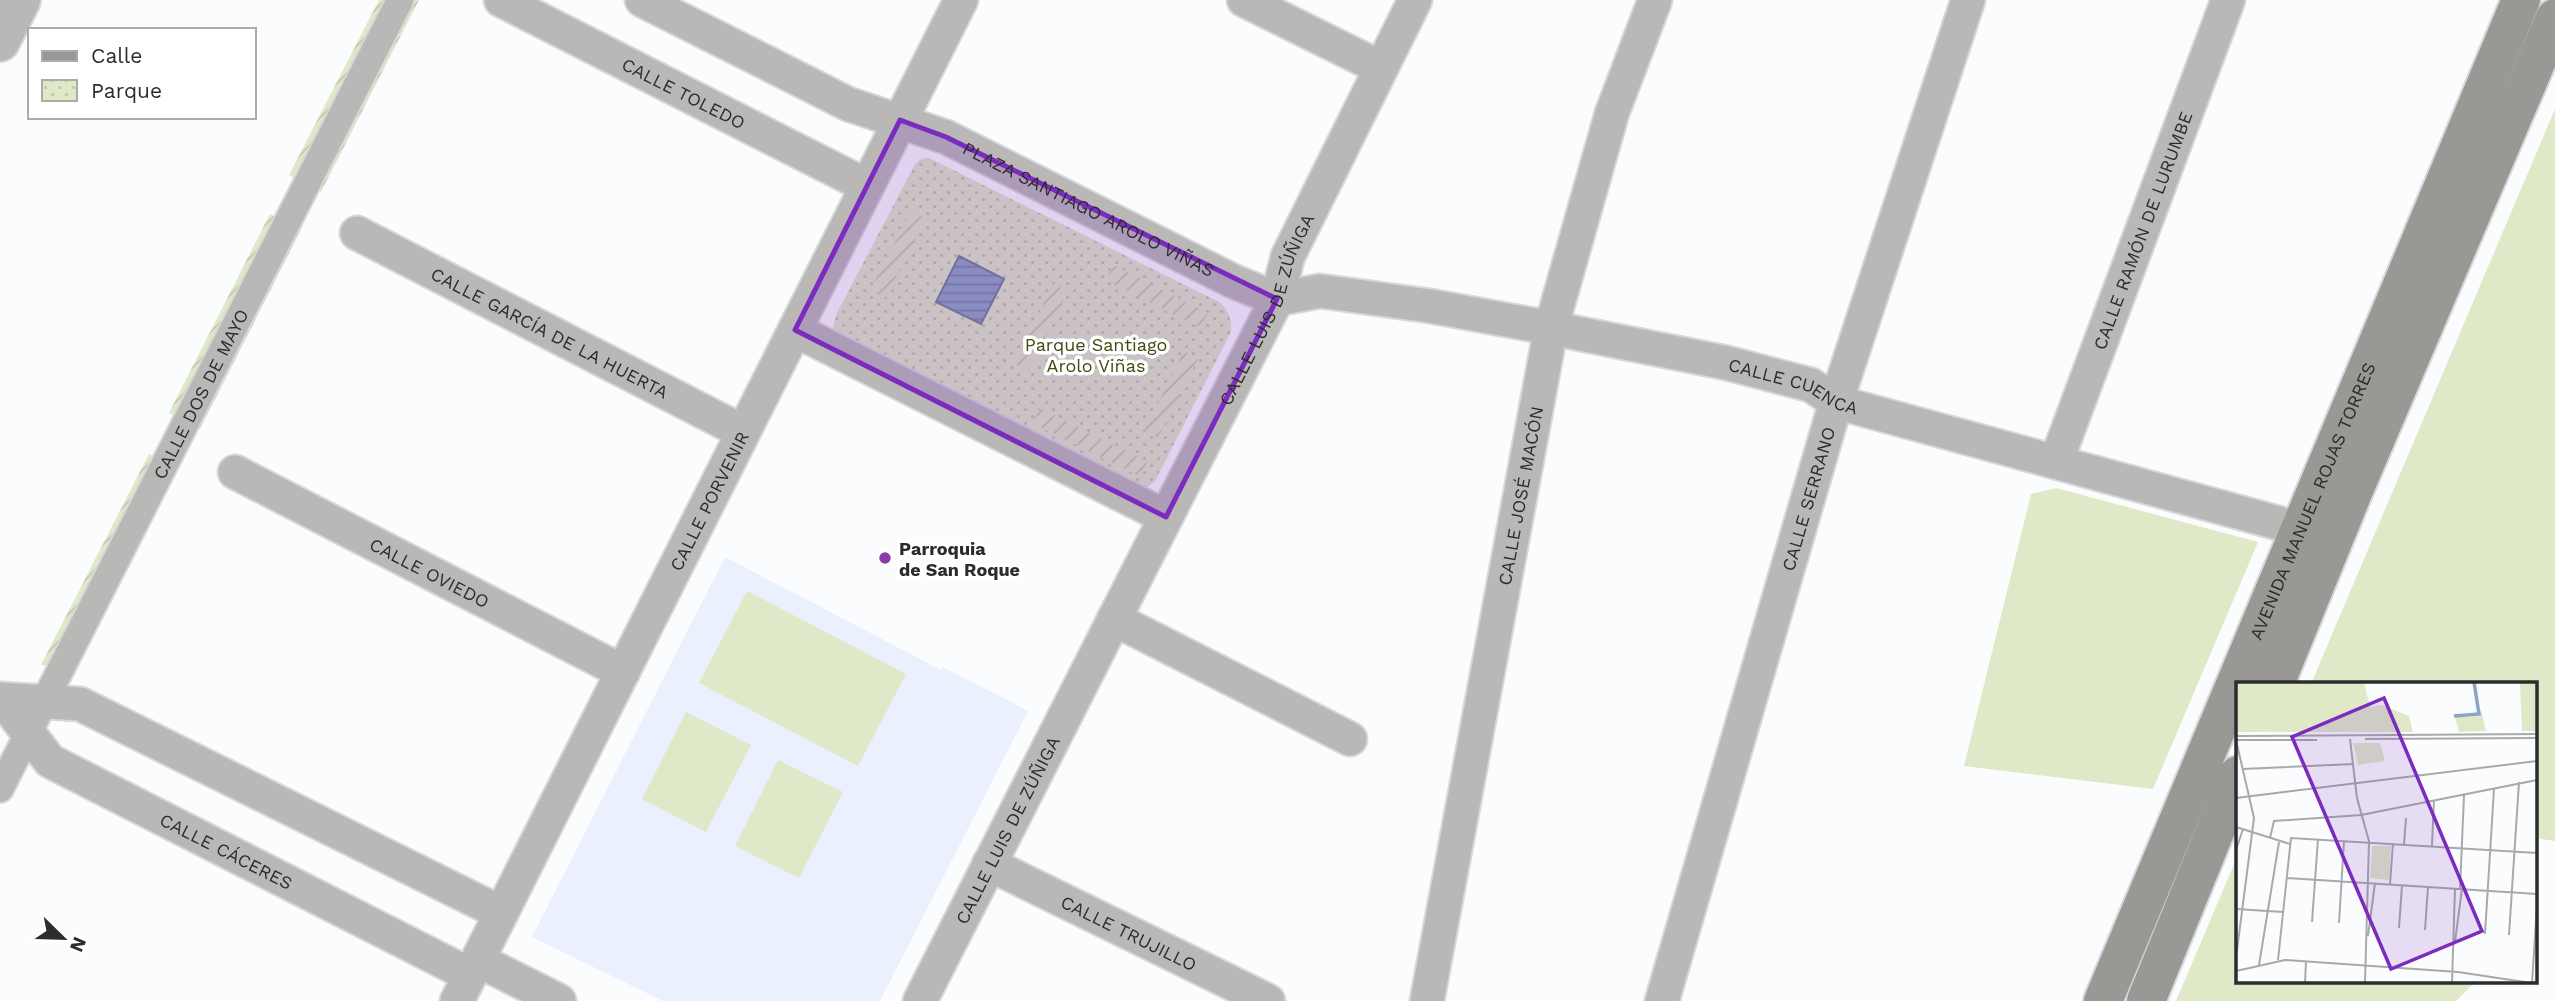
<svg xmlns="http://www.w3.org/2000/svg" width="2555" height="1001" viewBox="0 0 2555 1001" font-family="'Work Sans',sans-serif">
<defs>
<pattern id="park-dots" width="8" height="8" patternUnits="userSpaceOnUse" patternTransform="scale(1.75)"><rect width="8" height="8" fill="#dfe8c7"/><path d="M2 2h.1M6 6h.1" fill="none" stroke="#c0c7ab" stroke-width="1.8" stroke-linecap="round"/></pattern>
<pattern id="garden-furrows" width="10" height="10" patternUnits="userSpaceOnUse" patternTransform="scale(1.75)"><rect width="10" height="10" fill="#dfe8c7"/><path d="M-1 1l2-2M0 10L10 0M9 11l2-2" fill="none" stroke="#c0c7ab"/></pattern>
<pattern id="water-rules" width="6" height="5" patternUnits="userSpaceOnUse" patternTransform="scale(1.75)"><rect width="6" height="5" fill="#8da5c4"/><path d="M0 2.5h6" fill="none" stroke="#7387a0"/></pattern>
</defs>
<rect width="100%" height="100%" fill="#fafcfe"/>
<path fill="#eaf0fd" d="M725,557L941,670L943,667L1028,711L880,1001H663L532,937Z"/>
<path fill="#dfe8c7" d="M2555,109V841L2536,838V684H2311Z
M2056,488L2258,542L2153,789L1964,766L2031,494Z
M747,591L906,674L858,766L699,683Z
M686,712L751,745L706,832L642,799Z
M778,760L843,792L799,878L735,846Z
M2238,855V982H2475L2456,1001H2176Z"/>
<path fill="url(#park-dots)" d="M929,158L1219,302C1229,311 1232,319 1231,332L1155,481L1143,491L836,334L833,327L836,315L915,164L921,159Z"/>
<path fill="url(#garden-furrows)" d="M379,0H419L321,192L289,175Z
M911,211L926,219L885,298L870,290Z
M270,214L301,230L200,429L169,413Z
M1113,265L1208,313L1200,328L1106,280Z
M1053,284L1068,291L1029,371L1014,364Z
M1184,351L1198,358L1158,438L1144,431Z
M1040,408L1147,462L1140,477L1032,423Z
M149,454L179,468L76,669L41,665Z"/>
<path fill="url(#water-rules)" stroke="#708197" stroke-width="2" d="M959,256L1004,279L981,324L936,302Z"/>
<g fill="none" stroke-linecap="round" stroke-linejoin="round">
<g stroke="#d5d7d9" stroke-width="30">
<g id="pedestrian">
<path id="s1" d="M0,789L400,0"/>
</g>
</g>
<g stroke="#d5d7d9" stroke-width="37">
<g id="minor">
<path id="s2" d="M501,0L867,186"/>
<path id="s3" d="M642,0L848,104L946,137L1235,282L1277,299"/>
<path d="M1244,0L1381,68"/>
<path id="s4" d="M357,233L743,432"/>
<path id="s5" d="M1277,299L1320,291L1430,306L1551,328L1727,363L1811,385L1836,402L2300,529"/>
<path d="M795,330L1166,517"/>
<path id="s6" d="M2056,462L2228,0"/>
<path id="s7" d="M235,472L623,672"/>
<path d="M1114,619L1350,739"/>
<path d="M0,699L80,704L501,913"/>
<path id="s8" d="M3,700L50,761L470,975"/>
<path id="s9" d="M989,864L1268,1001"/>
<path d="M478,960L559,1001"/>
<path id="s10" d="M457,1001L961,0"/>
<path id="s11" d="M920,1001L1277,299L1288,256L1415,0"/>
<path id="s12" d="M1427,1001L1551,328L1612,113L1655,0"/>
<path id="s13" d="M1662,1001L1836,402L1968,0"/>
</g>
</g>
<g stroke="#d5d7d9" stroke-width="42">
<path id="tertiary" d="M0,42L21,0"/>
</g>
<g stroke="#d5d7d9" stroke-width="42">
<g id="secondary">
<path d="M2275,684L2354,490L2555,18"/>
<path id="s14" d="M2103,1001L2521,0"/>
<path d="M2146,1001L2238,775"/>
</g>
</g>
<use href="#pedestrian" stroke="#bab8b6" stroke-width="26"/>
<use href="#minor" stroke="#bab8b6" stroke-width="33"/>
<use href="#tertiary" stroke="#bab8b6" stroke-width="38"/>
<use href="#secondary" stroke="#9a9894" stroke-width="38"/>
</g>
<path fill="#7b2cbf" fill-opacity="0.2" stroke="#7b2cbf" stroke-width="5" stroke-linejoin="round" d="M900,120L946,137L1277,299L1166,517L795,330Z"/>
<circle fill="#8d3baa" stroke="#fff" stroke-width="2.5" cx="885" cy="558" r="7"/>
<g text-anchor="middle" dominant-baseline="central" stroke-width="7" stroke-linejoin="round" paint-order="stroke">
<g font-size="18" fill="#2b2c2e" stroke="#fff">
<text stroke="none"><textPath href="#s2" startOffset="205">CALLE TOLEDO</textPath></text>
<text stroke="none"><textPath href="#s3" startOffset="494">PLAZA SANTIAGO AROLO VIÑAS</textPath></text>
<text stroke="none"><textPath href="#s6" startOffset="247">CALLE RAMÓN DE LURUMBE</textPath></text>
<text stroke="none"><textPath href="#s11" startOffset="774">CALLE LUIS DE ZÚÑIGA</textPath></text>
<text stroke="none"><textPath href="#s4" startOffset="217">CALLE GARCÍA DE LA HUERTA</textPath></text>
<text stroke="none"><textPath href="#s5" startOffset="528">CALLE CUENCA</textPath></text>
<text stroke="none"><textPath href="#s1" startOffset="443">CALLE DOS DE MAYO</textPath></text>
<text stroke="none"><textPath href="#s12" startOffset="514">CALLE JOSÉ MACÓN</textPath></text>
<text stroke="none"><textPath href="#s13" startOffset="523">CALLE SERRANO</textPath></text>
<text stroke="none"><textPath href="#s14" startOffset="542">AVENIDA MANUEL ROJAS TORRES</textPath></text>
<text stroke="none"><textPath href="#s10" startOffset="560">CALLE PORVENIR</textPath></text>
<text stroke="none"><textPath href="#s7" startOffset="219">CALLE OVIEDO</textPath></text>
<text stroke="none"><textPath href="#s11" startOffset="192">CALLE LUIS DE ZÚÑIGA</textPath></text>
<text stroke="none"><textPath href="#s8" startOffset="275">CALLE CÁCERES</textPath></text>
<text stroke="none"><textPath href="#s9" startOffset="156">CALLE TRUJILLO</textPath></text>
</g>
<g font-size="18" fill="#414c10" stroke="#fff">
<text x="1096" y="344">Parque Santiago<tspan x="1096" dy="21">Arolo Viñas</tspan></text>
</g>
<g font-size="18" font-weight="bold" fill="#2b2c2e" stroke="#fff" text-anchor="start">
<text x="899" y="548">Parroquia<tspan x="899" dy="21">de San Roque</tspan></text>
</g>
</g>
<g transform="translate(2236 682)">
<rect width="301" height="301" fill="#fafcfe"/>
<path d="M0,0H128L134,25L146,23L173,34L177,50H0ZM284,0H301V49H286ZM245,28L250,49L223,50L219,35L242,34ZM117,61H144L149,79L122,83Z" fill="#dfe8c7"/>
<path d="M136,164H155L153,198L134,196Z" fill="#dfe8c7"/>
<path fill="none" stroke="#8da5c4" stroke-width="3.5" d="M218,34L243,32L238,0"/>
<path fill="none" stroke="#a7a9ab" stroke-width="2" d="M0,54L301,52M114,57L121,116L133,159L129,301M129,57L301,56M0,58H81M7,87L118,82M0,116L301,79M0,145L54,162M34,156L38,139L125,133L301,98M168,162L170,136M196,164L198,118M0,168L7,147M51,196L301,212M154,202L157,161M224,207L228,113M0,227L47,230M76,240L82,157M103,241L108,159M163,246L166,203M189,248L192,205M249,252L258,107M273,253L283,100M132,254L139,201M219,260L226,207M0,276L18,136L0,58M42,278L55,156L301,171M23,283L43,160M0,289L49,278L222,290L295,301M69,301L70,280M216,301L219,206M296,301L301,223"/>
<path fill="#7b2cbf" fill-opacity="0.15" stroke="#7b2cbf" stroke-width="3.5" d="M148,16L246,249L155,287L56,55Z"/>
<rect width="301" height="301" fill="none" stroke="#2b2c2e" stroke-width="3.5"/>
</g>
<rect x="28" y="28" width="228" height="91" fill="#ffffff" stroke="#aaabab" stroke-width="2"/>
<rect x="42" y="51" width="35" height="10" fill="#9a9894" stroke="#aaabab" stroke-width="2"/>
<text x="91" y="63" font-size="21" fill="#2b2c2e">Calle</text>
<rect x="42" y="80" width="35" height="21" fill="url(#park-dots)" stroke="#aaabab" stroke-width="2"/>
<text x="91" y="98" font-size="21" fill="#2b2c2e">Parque</text>
<g transform="translate(63 938) rotate(113)" stroke="#ffffff" stroke-width="5" paint-order="stroke">
<path d="M0-5L12 26L0 18L-12 26Z" fill="#2b2c2e"/>
<text y="-10" font-size="19" font-weight="bold" text-anchor="middle" fill="#2b2c2e">N</text>
</g>
</svg>
